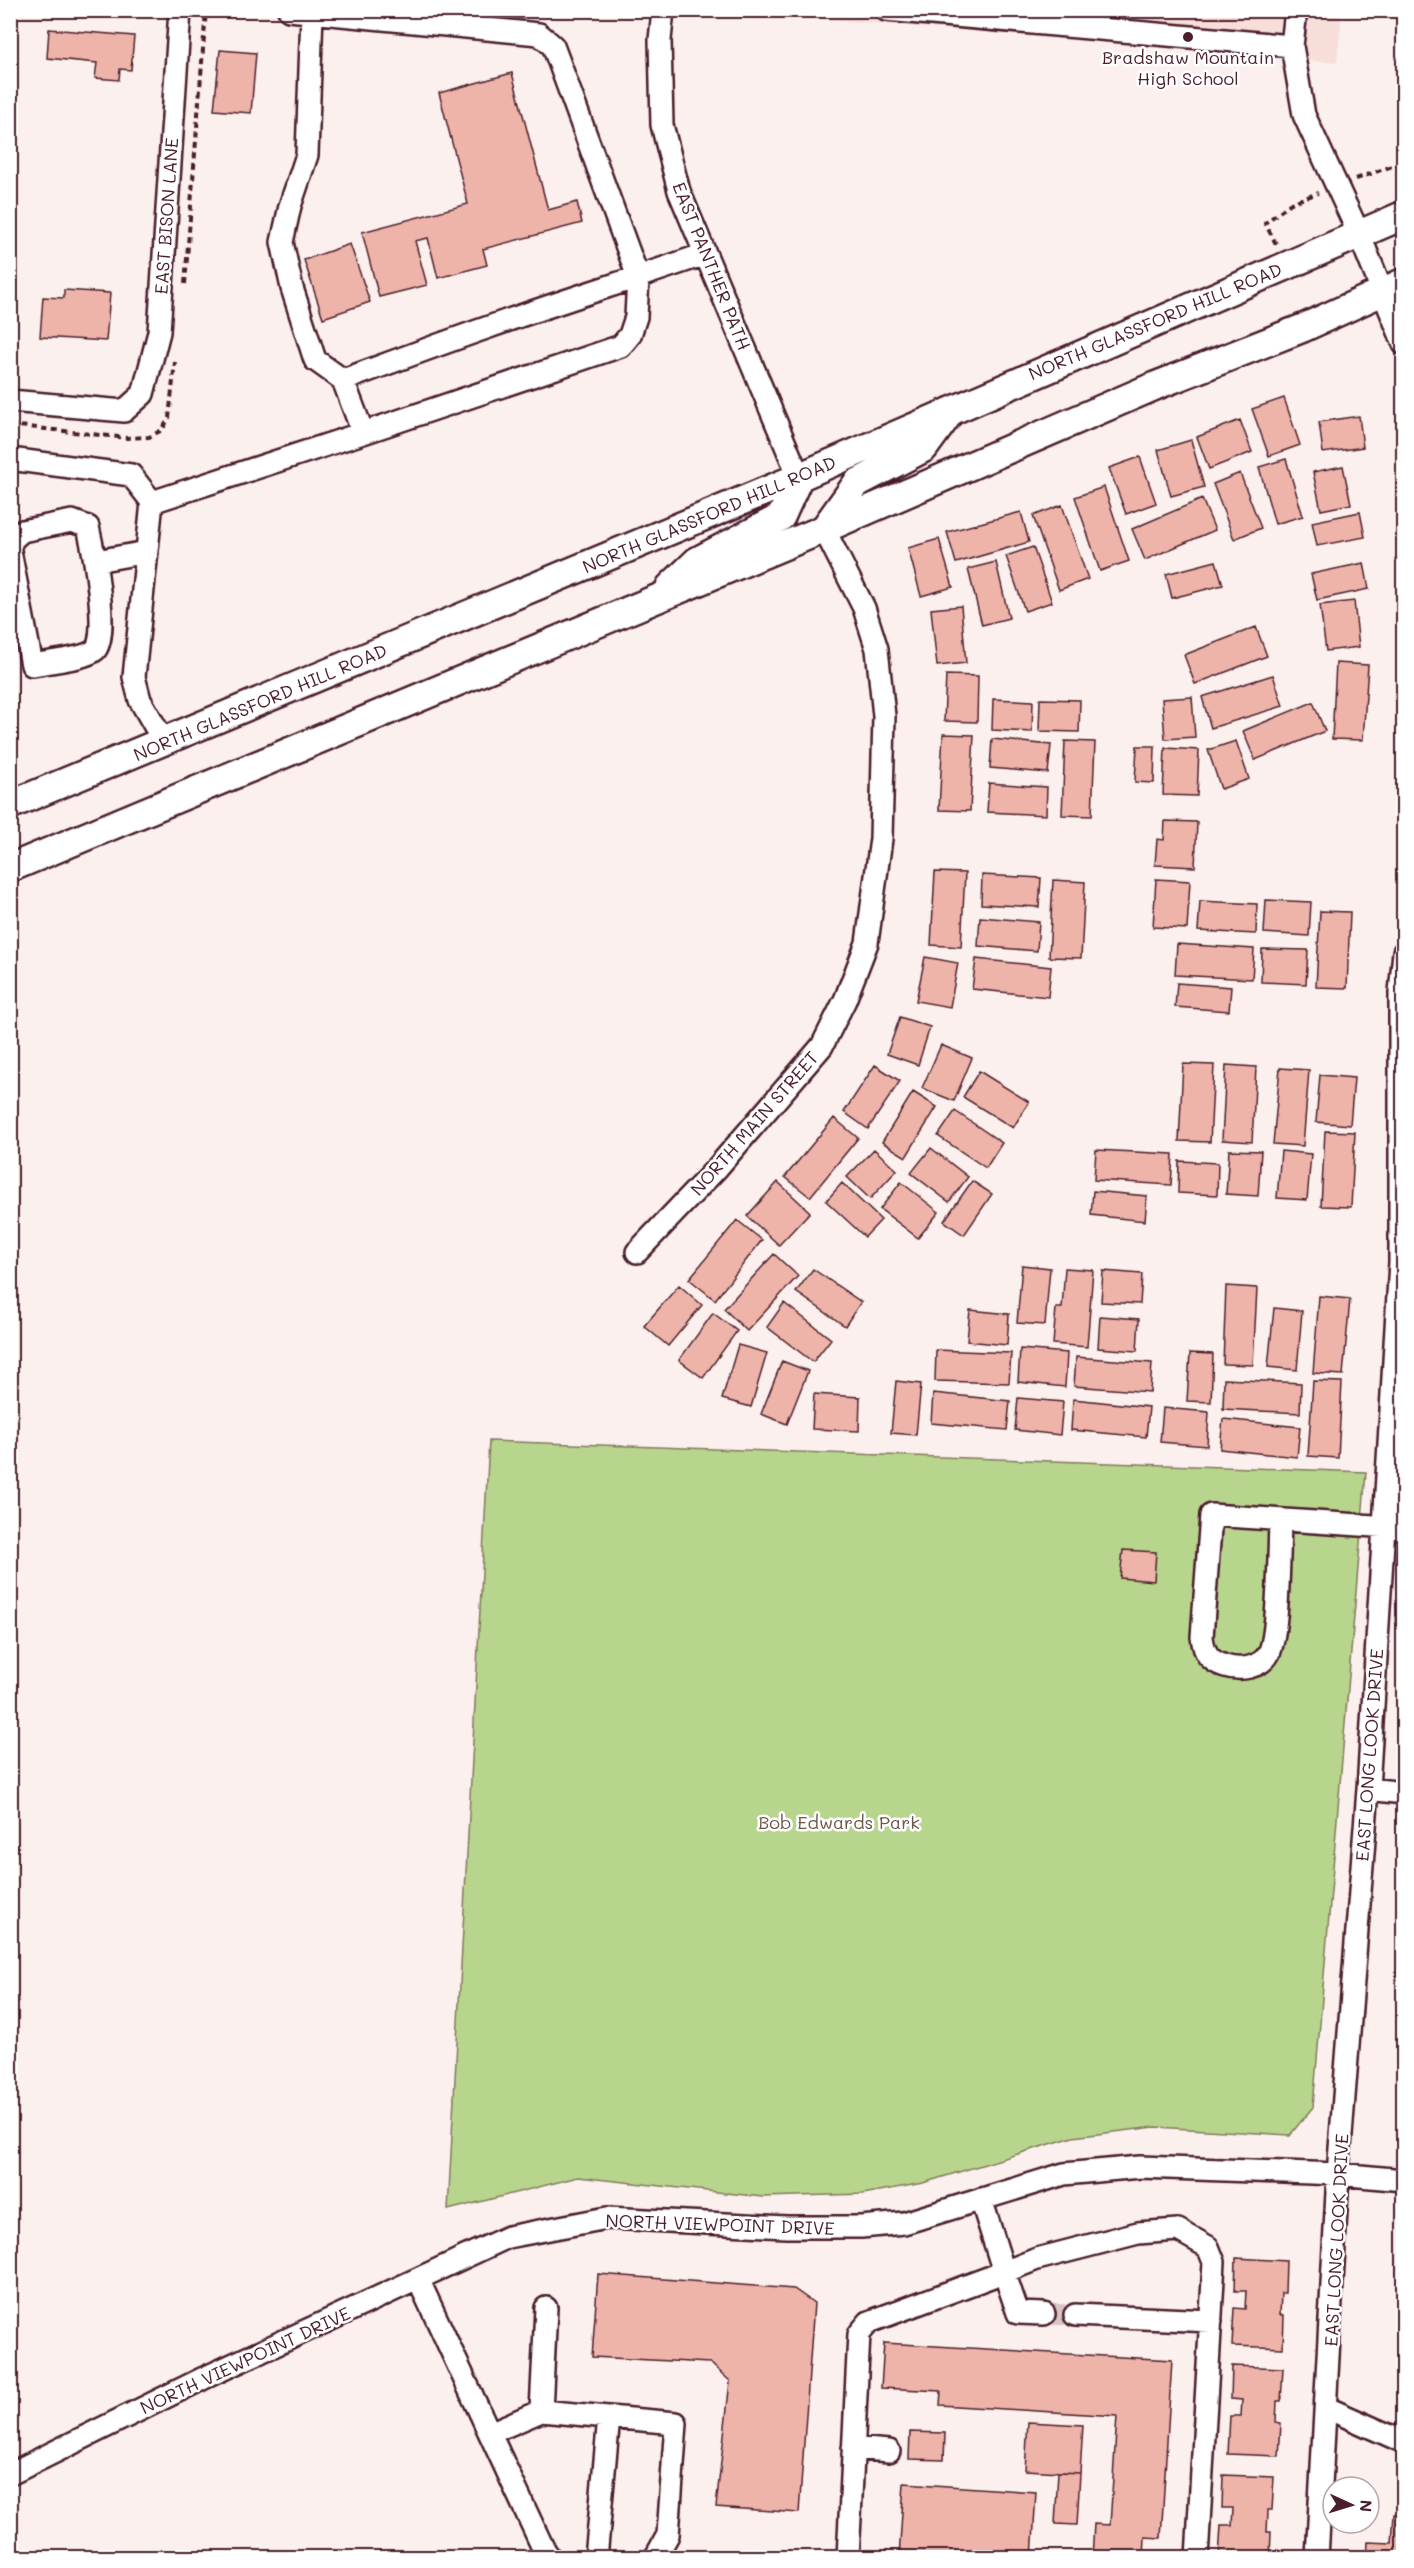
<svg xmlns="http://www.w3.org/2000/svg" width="1414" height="2568" viewBox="0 0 1414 2568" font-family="Mali,sans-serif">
<rect width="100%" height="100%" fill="#fcf0ee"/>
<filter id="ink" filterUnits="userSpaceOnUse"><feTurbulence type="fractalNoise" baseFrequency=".0167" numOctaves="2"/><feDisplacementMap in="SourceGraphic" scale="12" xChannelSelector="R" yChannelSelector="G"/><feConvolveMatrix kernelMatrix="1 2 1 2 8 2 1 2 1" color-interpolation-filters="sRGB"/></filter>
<g filter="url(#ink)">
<path fill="#f8ded9" d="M733,11H1342L1337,63Z"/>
<path fill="#b8d58d" stroke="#817a5c" stroke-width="1.5" d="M489,1441L1366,1472L1313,2107L1290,2135L1155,2127L1073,2137L923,2183L863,2194L763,2197L578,2177L448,2210Z"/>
<path fill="#eeb4a9" stroke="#4a1f2b" stroke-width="1.5" d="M49,29L134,36L131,70L120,69L119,80L95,78L97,63L47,58Z
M220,50L256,53L251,113L214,110Z
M512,73L548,210L577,202L582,223L483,249L487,265L438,278L428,238L415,241L427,285L379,297L362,232L468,204L439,93Z
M350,244L370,302L323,318L304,260Z
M64,290L110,293L106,341L40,337L43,297L64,298Z
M1284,398L1300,445L1269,456L1252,409Z
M1359,416L1363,447L1323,453L1319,422Z
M1240,420L1252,452L1209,469L1197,437Z
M1191,440L1204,487L1171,496L1158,450Z
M1140,457L1156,503L1126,514L1109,468Z
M1286,459L1303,516L1275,524L1259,467Z
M1343,466L1351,504L1321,510L1313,472Z
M1240,473L1261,528L1234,539L1213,484Z
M1104,487L1129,561L1100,571L1075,497Z
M1202,499L1215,530L1145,560L1132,529Z
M1062,505L1088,579L1059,590L1033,516Z
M1021,512L1029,542L956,563L947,532Z
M1360,512L1365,537L1317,546L1312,522Z
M939,539L953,587L921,596L908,548Z
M1033,547L1052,602L1025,611L1006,556Z
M1216,561L1223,585L1172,598L1166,574Z
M996,562L1009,618L982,625L968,569Z
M1364,563L1369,589L1317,600L1311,574Z
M1354,601L1359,647L1326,651L1320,605Z
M961,606L966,663L937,666L931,609Z
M1256,627L1267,656L1195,684L1184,655Z
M1336,663L1368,665L1363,740L1332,739Z
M946,675L978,676L977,722L944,721Z
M1273,675L1283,706L1211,728L1202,697Z
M1192,697L1195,737L1165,739L1162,699Z
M993,699L1033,701L1032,732L992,730Z
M1040,699L1080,700L1079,732L1039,731Z
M1313,702L1325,731L1255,760L1243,731Z
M943,734L974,735L970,811L939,810Z
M992,739L1051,745L1048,773L990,768Z
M1065,741L1095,742L1092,816L1062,815Z
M1236,741L1249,779L1221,789L1208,750Z
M1137,746H1155L1154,783L1135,782Z
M1165,748L1199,750L1197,796L1163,795Z
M989,783L1047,787L1046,815L987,812Z
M1165,821L1197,822L1195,867L1155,865L1157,839L1164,840Z
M935,872L965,873L961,947L931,945Z
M982,875L1041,878L1039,907L981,904Z
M1156,879L1190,881L1187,929L1153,927Z
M1053,880L1085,882L1081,958L1049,957Z
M1266,900L1311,902L1309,936L1264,933Z
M1200,901L1257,904L1256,934L1198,931Z
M1320,911L1350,912L1347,988L1316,987Z
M980,917L1039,922L1037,951L978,946Z
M1177,944L1254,949L1252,979L1175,975Z
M1262,949L1308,950L1306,984L1261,982Z
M925,957L958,963L950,1007L916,1001Z
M976,959L1051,967L1048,997L972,989Z
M1177,983L1231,987L1229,1011L1175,1007Z
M900,1017L930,1027L918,1065L887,1054Z
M941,1045L972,1058L954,1101L922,1088Z
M1183,1064L1214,1065L1210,1142L1179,1141Z
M875,1065L900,1081L868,1129L844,1112Z
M1226,1065L1256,1067L1252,1142L1222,1140Z
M1280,1068L1309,1070L1303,1146L1273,1144Z
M979,1071L1029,1102L1013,1128L963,1097Z
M1320,1075L1354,1078L1350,1125L1316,1122Z
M913,1092L937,1107L906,1157L882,1142Z
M955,1111L1002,1143L986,1168L938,1136Z
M834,1118L858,1138L810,1197L785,1177Z
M1325,1131L1355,1132L1351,1207L1321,1206Z
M931,1148L968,1177L949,1202L911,1173Z
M874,1149L897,1170L870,1199L847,1177Z
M1096,1150L1173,1154L1171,1185L1094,1180Z
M1229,1150L1261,1151L1258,1196L1226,1194Z
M1281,1151L1311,1154L1307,1200L1277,1198Z
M1179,1161L1218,1163L1217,1195L1178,1193Z
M972,1181L992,1194L964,1235L944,1221Z
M778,1182L810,1212L779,1245L747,1216Z
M901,1182L939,1212L918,1238L880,1209Z
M842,1183L881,1220L865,1237L826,1201Z
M1093,1191L1147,1196L1145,1221L1091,1215Z
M737,1220L762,1240L715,1300L689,1279Z
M774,1254L798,1276L747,1331L724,1309Z
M1022,1265L1050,1268L1045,1325L1017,1323Z
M1065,1268L1093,1270L1087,1347L1053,1344L1056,1308H1062Z
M813,1269L861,1302L845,1326L796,1292Z
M1103,1271L1142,1274L1140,1304L1101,1302Z
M679,1285L702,1305L668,1346L644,1326Z
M1226,1286L1257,1288L1253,1365L1223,1364Z
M1319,1296L1350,1299L1343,1375L1313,1373Z
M784,1303L831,1339L813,1362L767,1327Z
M1274,1308L1302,1311L1297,1370L1268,1367Z
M970,1310L1009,1314L1007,1345L967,1341Z
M713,1313L737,1331L703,1378L679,1360Z
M1100,1316L1139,1319L1137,1351L1098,1348Z
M738,1345L767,1353L751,1407L722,1399Z
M1020,1349L1067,1353L1065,1387L1018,1382Z
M936,1350L1011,1353L1009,1383L935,1381Z
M1190,1353L1213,1354L1211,1402L1187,1401Z
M1076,1357L1152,1363L1150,1392L1074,1386Z
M782,1361L808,1371L787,1424L761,1414Z
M1224,1379L1301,1383L1300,1413L1223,1409Z
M896,1381L921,1384L916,1435L891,1433Z
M1313,1381L1342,1382L1338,1458L1308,1456Z
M933,1393L1010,1401L1007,1430L931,1423Z
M814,1394L860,1397L859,1431L812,1429Z
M1018,1398L1063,1402L1060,1435L1015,1430Z
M1073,1399L1149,1407L1146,1437L1071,1430Z
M1163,1408L1209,1412L1207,1446L1160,1442Z
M1223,1419L1300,1427L1297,1457L1220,1449Z
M1123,1550L1156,1552L1154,1581L1120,1578Z
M1236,2258L1286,2261L1285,2293H1281L1280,2315H1284L1283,2348L1232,2346L1234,2308L1245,2309L1246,2291H1235Z
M598,2274L794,2289L814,2303L799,2513L716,2507L730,2381L710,2363L592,2357Z
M884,2343L1172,2360L1161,2538L1145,2537L1144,2558H1092L1094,2524L1110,2525L1117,2416L940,2405L941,2391L881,2388Z
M1232,2366L1283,2368L1281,2401H1277L1276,2423L1281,2424L1279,2456L1228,2454L1230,2416H1241L1242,2400L1231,2399Z
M1028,2422L1083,2425L1080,2473L1025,2470Z
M910,2432L945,2433L944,2460L909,2459Z
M1058,2472L1080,2473L1077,2525L1055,2524Z
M1223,2475L1274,2477L1272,2510H1268L1267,2532H1271L1270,2558H1219L1221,2525H1232L1233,2508H1222Z
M904,2483L1036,2492L1032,2558L936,2556V2558H899Z
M1394,2514L1404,2515V2558H1367L1368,2542L1392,2543Z"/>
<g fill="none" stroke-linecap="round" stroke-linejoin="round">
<path stroke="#d8c6c7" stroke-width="21" stroke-dasharray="21 10" stroke-linecap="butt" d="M1044,2314L1075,2315"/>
<g stroke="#4a1f2b" stroke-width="26">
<path id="minor" d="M289,10L539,34L553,46L559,62L638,277L636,317L630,335L621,346L363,433L343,380C392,362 440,344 489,327C561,301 634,279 705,254
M663,10L660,40L662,125L679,191L799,477
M886,10L1292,46
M1296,10L1292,46L1304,115L1359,234L1404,344
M312,13L307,155L290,206L282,242L292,288L315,360L343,380
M10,401L124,411L143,394L159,332L180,10
M10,459L131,475L152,502L134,677L140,700L164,742
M152,502L363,433
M10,546L13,539L22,531L72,521L88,527C93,548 110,635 95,650C85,659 46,662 32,665L10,551
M96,561L147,552
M637,1252L717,1168L822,1046L845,1000L867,943L881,839L884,716L877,649L864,608L824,529
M1280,1520C1279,1547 1279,1634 1269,1653C1261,1668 1240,1671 1225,1666C1209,1661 1204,1653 1202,1637L1211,1515L1404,1528
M1368,1789L1404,1793
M981,2199L1004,2272L1037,2259L1138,2233L1178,2230L1208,2247L1214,2262L1197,2558
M418,2279L543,2548L550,2558
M1075,2315L1211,2321
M1327,2408L1404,2442
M541,2411L546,2308
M490,2433L541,2411L676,2423L668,2535L655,2558
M853,2448L889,2451
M10,2474L204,2378L508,2237L607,2218L787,2227H861L904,2223L1064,2174L1140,2167L1338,2174L1404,2180
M596,2558L609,2417
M848,2558L859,2334L869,2322L1004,2272L1018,2313L1044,2314
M1317,2558L1338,2174L1368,1789L1400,1262V992L1404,952"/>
</g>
<g stroke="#4a1f2b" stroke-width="32">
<path id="major" d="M824,529L857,483L924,448L951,411
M670,587L697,561L781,517L799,477
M10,805L799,477L1404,215
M10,868L824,529L1155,386L1303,328L1404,282"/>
</g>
<path stroke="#4a1f2b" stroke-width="4" stroke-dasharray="6 4.5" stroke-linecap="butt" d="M1356,179L1404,162
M1276,244L1265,223L1291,203L1318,193
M185,284L206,10
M10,425L127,438L149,437L162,430L169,418L175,362"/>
<use href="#minor" stroke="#fff" stroke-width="21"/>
<use href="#major" stroke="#fff" stroke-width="27"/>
</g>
</g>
<circle fill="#4a1f2b" stroke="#fff" stroke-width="2" cx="1188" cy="37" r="6"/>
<g text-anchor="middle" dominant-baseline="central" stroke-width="5" stroke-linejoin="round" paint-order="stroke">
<g font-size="18" fill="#4a1f2b" stroke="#fff">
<text x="1188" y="57">Bradshaw Mountain<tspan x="1188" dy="21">High School</tspan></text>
</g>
<g font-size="18" fill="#4a1f2b" stroke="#fff">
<text transform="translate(166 216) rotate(-86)">EAST BISON LANE</text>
<text transform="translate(712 266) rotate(68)">EAST PANTHER PATH</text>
<text transform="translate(1155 321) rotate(-23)">NORTH GLASSFORD HILL ROAD</text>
<text transform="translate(709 514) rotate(-23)">NORTH GLASSFORD HILL ROAD</text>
<text transform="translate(260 702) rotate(-23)">NORTH GLASSFORD HILL ROAD</text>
<text transform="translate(754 1123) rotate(-49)">NORTH MAIN STREET</text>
<text transform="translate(1369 1755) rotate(-86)">EAST LONG LOOK DRIVE</text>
<text transform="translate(720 2224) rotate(2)">NORTH VIEWPOINT DRIVE</text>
<text transform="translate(1336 2240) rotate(-87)">EAST LONG LOOK DRIVE</text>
<text transform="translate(245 2360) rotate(-25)">NORTH VIEWPOINT DRIVE</text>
</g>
<g font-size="18" fill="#6b5648" stroke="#fff">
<text x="839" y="1822">Bob Edwards Park</text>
</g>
</g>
<rect width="1414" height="2568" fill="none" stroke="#fff" stroke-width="36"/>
<rect x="18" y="18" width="1378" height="2532" fill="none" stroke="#4a1f2b" stroke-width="2" filter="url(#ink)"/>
<g transform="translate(1351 2505) rotate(94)"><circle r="28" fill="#ffffff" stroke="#b7a5aa" stroke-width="1.5"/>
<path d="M0-4.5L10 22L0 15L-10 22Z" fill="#4a1f2b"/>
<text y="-9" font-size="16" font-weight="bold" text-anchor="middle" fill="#4a1f2b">N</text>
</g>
</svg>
